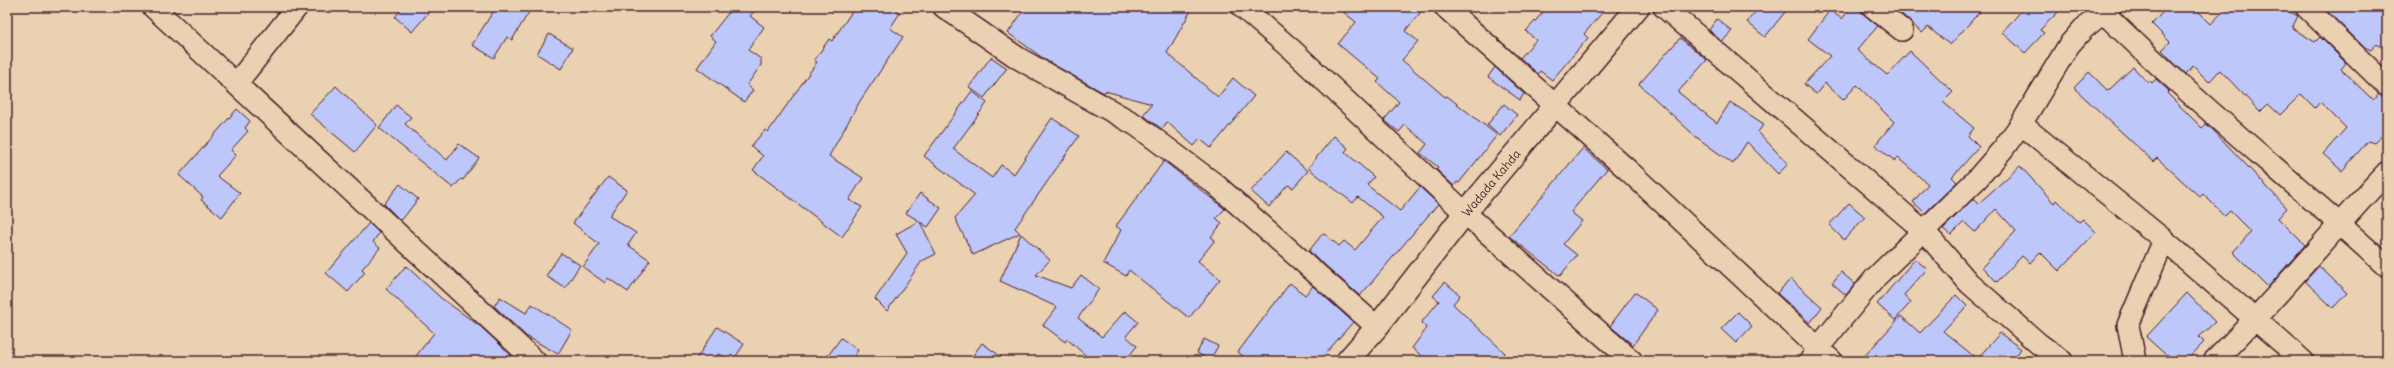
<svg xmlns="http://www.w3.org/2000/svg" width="2394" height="368" viewBox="0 0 2394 368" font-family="Delius,sans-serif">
<rect width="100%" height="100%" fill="#ead1b2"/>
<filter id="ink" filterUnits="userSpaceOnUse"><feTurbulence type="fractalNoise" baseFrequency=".025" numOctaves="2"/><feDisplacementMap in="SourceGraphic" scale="8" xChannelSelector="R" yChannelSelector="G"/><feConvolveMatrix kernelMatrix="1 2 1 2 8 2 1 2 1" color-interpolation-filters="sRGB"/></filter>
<g filter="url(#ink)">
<path fill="#bdc7f9" stroke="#4a1f2b" d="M403,7H433L412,32L395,17Z
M496,7H532L512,40L507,37L494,58L472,45Z
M733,7H758L750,16L764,27L748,50L761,59V65L747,85L753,90L744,102L697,68L716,41L710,36Z
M855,7H891L900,13L890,28L903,37L860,101L829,156L863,178L849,200L862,207L842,237L753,170L763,156L751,146L765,130L768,132L817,62L814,61L829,39L832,41Z
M1026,7H1193L1167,53L1218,97L1233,78L1254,96L1211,148L1200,139L1194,146L1167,122L1162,129L1143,115L1152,104L1105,91L1104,93L1047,61L1008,33Z
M1337,7H1425L1405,31L1418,41L1402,60L1445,97L1447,96L1497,135L1459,183L1457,182L1454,186L1436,169L1438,167L1420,153L1427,144L1405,125L1399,132L1384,120L1399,102L1377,82L1380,79L1338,44L1356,22Z
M1548,7H1607L1584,34L1588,38L1552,80L1540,71L1538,74L1520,58L1536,40L1526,31Z
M1759,7H1789L1765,37L1747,22Z
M1851,7H1855L1878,26L1857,50L1887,75L1910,51L1953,92L1943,102L1974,128L1968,136L1979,147L1952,177L1957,182L1925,213L1913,202L1928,184L1898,158L1895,161L1875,145L1894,122L1857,85L1843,100L1825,83L1816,94L1804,84L1830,56L1808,39L1830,10L1842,19Z
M1894,7H1984L1950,45L1928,27L1922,33Z
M2025,7H2063L2040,30L2044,33L2025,53L2002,32Z
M2167,7H2194L2211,24L2227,7H2280L2298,16L2292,28L2315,42L2320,37L2346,63L2341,69L2373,100L2378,94L2387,98V131L2374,143L2368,141L2342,171L2323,154L2346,128L2320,102L2315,108L2301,94L2280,115L2268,104L2260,112L2220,70L2209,82L2193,66L2186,74L2173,62L2162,50L2170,42L2152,24Z
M2323,7H2387V52L2377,43L2371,50L2363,46Z
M1717,19L1732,31L1722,42L1709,30Z
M549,34L573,48L561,69L537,54Z
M1680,38L1707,60L1678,92L1717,123L1730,102L1764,124L1758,132L1788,164L1778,174L1747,142L1733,164L1695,136L1639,84Z
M991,57L1007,68L984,98L969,87Z
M1495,67L1524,94L1520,100L1488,77Z
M2133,67L2148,83L2150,81L2152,83L2156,79L2169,91L2167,93L2202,128L2206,124L2211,128L2287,208L2278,218L2305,245L2268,287L2233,252L2251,232L2230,211L2225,216L2203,194L2200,197L2157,158L2154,162L2074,88L2089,72L2108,91Z
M336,86L377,125L355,152L310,114Z
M972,91L987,103L953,149L992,178L1001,165L1014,174L1052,118L1079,136L1015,228L1020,233L973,255L955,218L975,195L924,156Z
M1504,104L1517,115L1500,136L1487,125Z
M396,105L411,117L405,124L447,160L459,144L479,158L463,180L461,179L453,188L379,128Z
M237,109L250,121L245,128L248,131L231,150L236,155L217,176L240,193L222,217L201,200L203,197L179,175Z
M1334,136L1348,148L1345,152L1374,177L1367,185L1400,211L1420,187L1438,204L1360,296L1309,251L1323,233L1339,246L1344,241L1355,250L1383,217L1358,197L1353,203L1308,168Z
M1583,148L1607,169L1571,212L1582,221L1563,244L1577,255L1560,276L1509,236Z
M1286,152L1308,171L1293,188L1288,185L1269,207L1251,191Z
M1164,161L1225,209L1216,218L1222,223L1211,237L1215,240L1198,261L1220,279L1189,318L1129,270L1126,276L1103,263L1121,230L1116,226Z
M2020,166L2054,203L2056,200L2079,222L2083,219L2096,232L2059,271L2040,252L2030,263L2022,256L1997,282L1982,267L2016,231L1996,209L1975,232L1964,222L1951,235L1943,229L1974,198L1979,203Z
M608,177L627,190L609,216L636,233L628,245L650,260L628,292L608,278L605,283L583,267L599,244L573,223Z
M400,184L418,199L401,221L384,204Z
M920,193L941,208L928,227L920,222L936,254L922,261L887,311L875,299L907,253L896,234L919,221L906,213Z
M1849,203L1865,217L1844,240L1829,225Z
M369,223L379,233L373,242L380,248L362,269L365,272L348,292L326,273Z
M1021,234L1050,260L1036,275L1071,288L1081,275L1099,289L1078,318L1102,337L1125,311L1138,322L1126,336L1137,346L1125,361H1092L1067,339L1065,342L1043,325L1057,307L1000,281Z
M561,253L580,265L565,288L546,276Z
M1915,259L1927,269L1904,295L1911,302L1895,320L1877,304Z
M406,266L441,298L481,327L511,355L505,361H412L434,333L386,289Z
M2319,266L2347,293L2333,308L2305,281Z
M1841,272L1855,284L1846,295L1832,283Z
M1791,279L1822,307L1810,323L1777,293Z
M1445,282L1460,295L1453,304L1505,353L1498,361H1428L1412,348L1427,328L1421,323L1439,301L1433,296Z
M1290,283L1305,295L1313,286L1353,322L1319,361H1249L1238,352Z
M1635,292L1658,310L1633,345L1610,326Z
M2187,293L2215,322L2199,337L2204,342L2186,361H2175L2167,354L2166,355L2146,337Z
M1956,295L1967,306L1943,331L1977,359L2000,333L2021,349L2012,361H1860L1901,316L1920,333Z
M500,297L526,313L532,304L572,330L558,354L526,336L494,306Z
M1738,312L1752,326L1736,343L1721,329Z
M717,327L744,344L733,361L718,354L714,361H695Z
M841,338L858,350L851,361H824Z
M1204,339L1218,346L1210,360L1197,353Z
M982,343L1007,361H969Z"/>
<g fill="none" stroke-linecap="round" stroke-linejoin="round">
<g stroke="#4a1f2b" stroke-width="24">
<path id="street" d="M153,7L535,361
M944,7L1018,58L1136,125L1215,184L1377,327
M1242,7L1291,49L1465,213L1632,361
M1445,7L1630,172L1818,348L1876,277L1976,180L2003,149L2021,124L2069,45L2083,29L2110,7
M1664,7L1925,232L1969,283L2039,344L2062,361
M1873,7L1902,30
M2306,7L2387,86
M2104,13C2194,102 2294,181 2387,267
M236,84L297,7
M2021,124L2164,240L2303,361
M1810,361L1818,348L1832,361
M2135,361L2128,325L2164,240
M2214,361C2275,302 2328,234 2387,172"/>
</g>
<g stroke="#4a1f2b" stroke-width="25">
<path id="secondary" d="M1347,361L1377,327L1465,213L1638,7"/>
</g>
<use href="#street" stroke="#ead1b2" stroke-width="21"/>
<use href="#secondary" stroke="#ead1b2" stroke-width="22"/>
</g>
</g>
<g text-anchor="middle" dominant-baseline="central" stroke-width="3" stroke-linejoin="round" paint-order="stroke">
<g font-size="12" fill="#4a1f2b" stroke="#ead1b2">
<text transform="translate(1491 183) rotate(-50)">Wadada Kahda</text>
</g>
</g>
<rect width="2394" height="368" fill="none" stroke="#ead1b2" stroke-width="24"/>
<rect x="12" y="12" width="2370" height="344" fill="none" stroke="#4a1f2b" stroke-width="1.5" filter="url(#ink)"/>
</svg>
